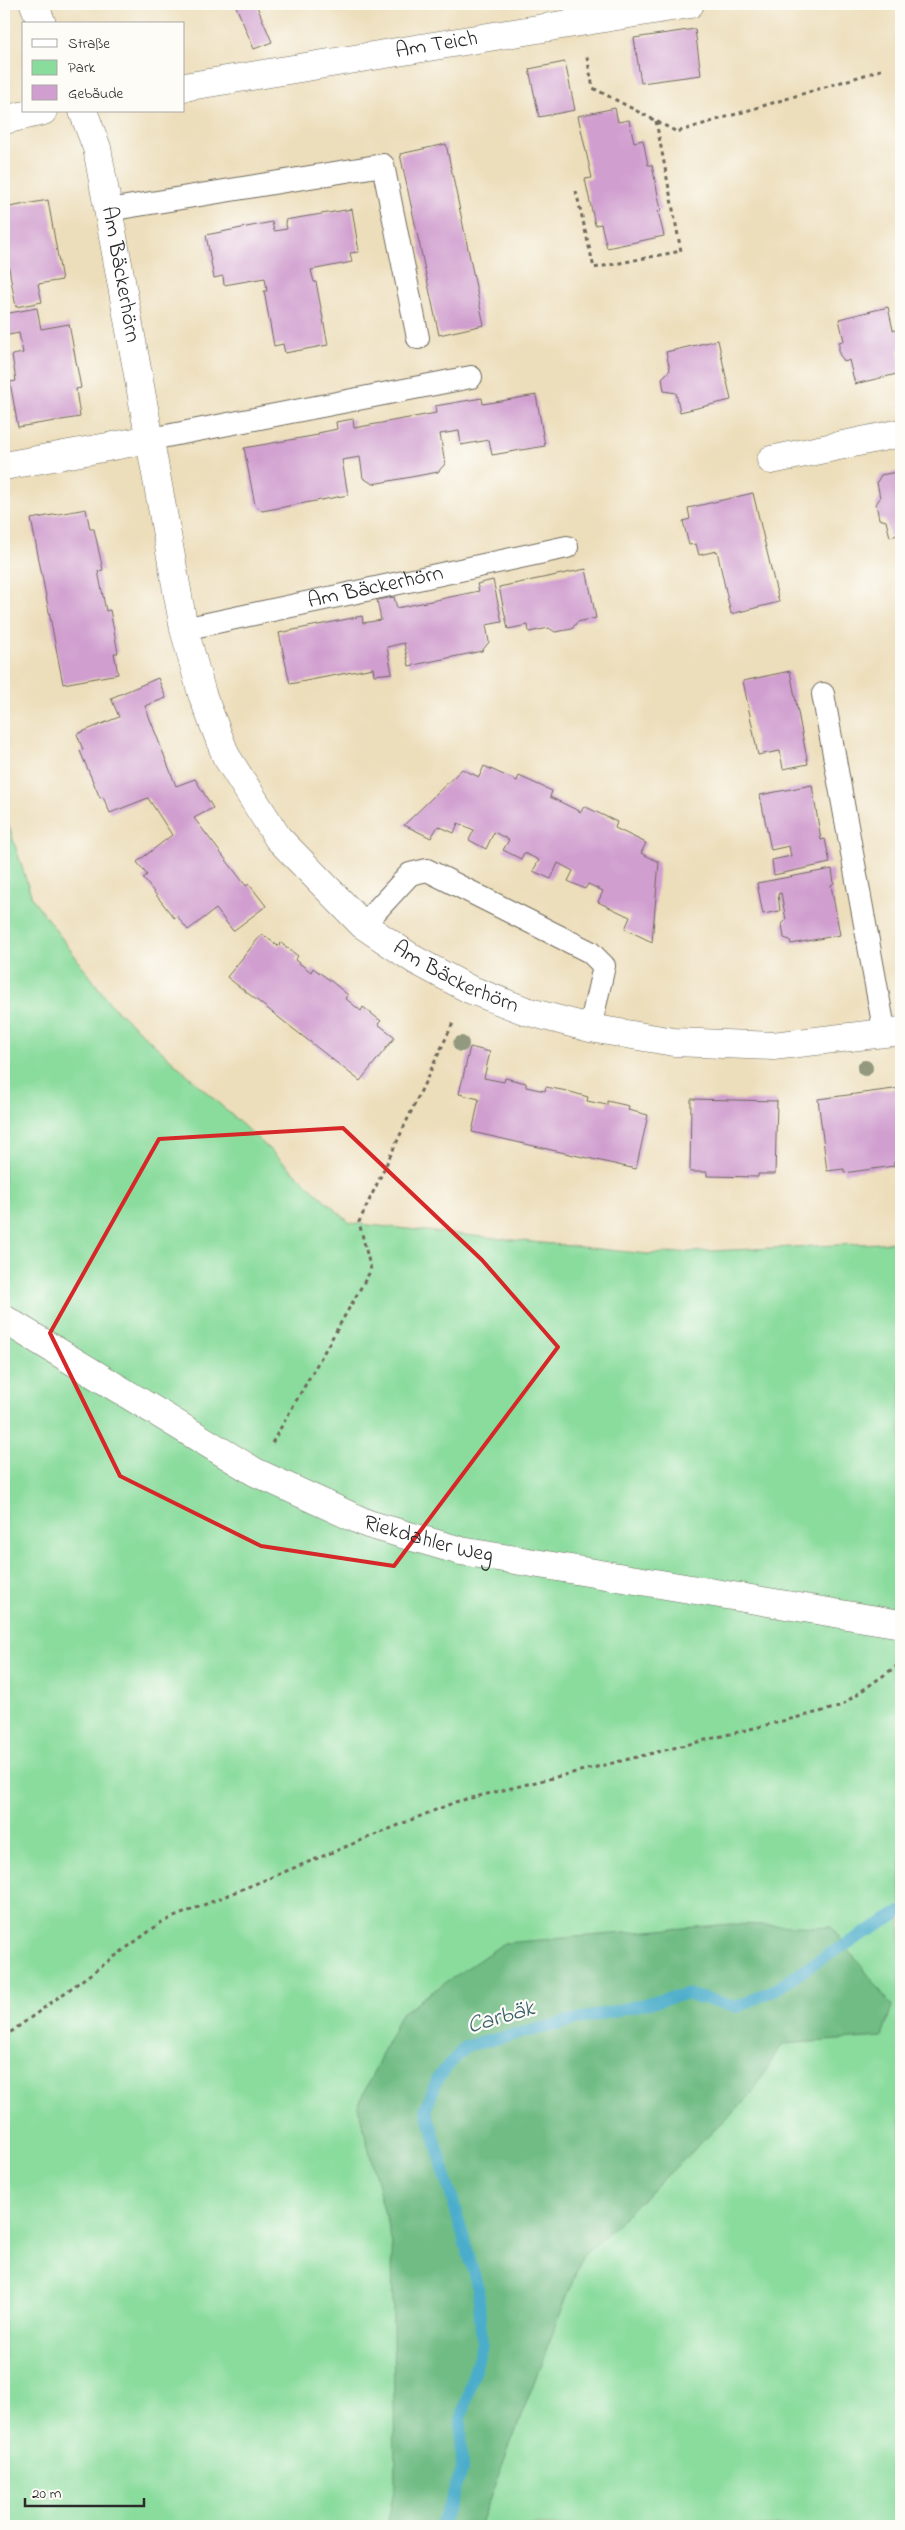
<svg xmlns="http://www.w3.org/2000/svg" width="905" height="2530" viewBox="0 0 905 2530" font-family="'Indie Flower',sans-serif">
<rect width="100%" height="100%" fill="#fdfcf7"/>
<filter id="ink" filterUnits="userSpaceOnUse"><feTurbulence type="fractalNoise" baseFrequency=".02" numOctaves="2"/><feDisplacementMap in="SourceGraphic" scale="10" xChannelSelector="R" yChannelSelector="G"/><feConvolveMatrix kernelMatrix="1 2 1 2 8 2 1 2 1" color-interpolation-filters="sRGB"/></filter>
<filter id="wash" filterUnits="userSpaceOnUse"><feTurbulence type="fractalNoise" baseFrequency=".0096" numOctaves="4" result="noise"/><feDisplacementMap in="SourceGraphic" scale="20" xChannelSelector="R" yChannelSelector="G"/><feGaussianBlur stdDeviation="1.12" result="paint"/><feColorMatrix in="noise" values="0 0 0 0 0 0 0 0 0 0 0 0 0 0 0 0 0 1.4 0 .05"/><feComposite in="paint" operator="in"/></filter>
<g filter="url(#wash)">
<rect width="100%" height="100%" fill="#eddebb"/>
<path fill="#8adc9d" stroke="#5a8464" d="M4,811L32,898L112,1006L350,1223L647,1254L901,1242V2526H4Z"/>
<path fill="#6fbc84" stroke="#4d7458" d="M732,1924L829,1927L830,1925L892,2006L882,2037L782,2044L751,2095L582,2257L479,2526H387L395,2484L392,2243L358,2106L401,2013L504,1943Z"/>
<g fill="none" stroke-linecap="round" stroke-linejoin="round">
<path stroke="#4cadcb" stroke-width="12" d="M441,2526L462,2471L461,2420L482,2344L478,2288L426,2108L439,2076L466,2046L686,1994L737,2007L778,1988L819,1960L901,1912"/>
</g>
<g id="blocks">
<path fill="#d09ecf" d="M235,4H256L272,42L254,49Z
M695,29L701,75L641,83L634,38Z
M565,62L575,110L539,117L529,69Z
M615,108L618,122L629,120L634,142L643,140L648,165H652L661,210L658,211L664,236L607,248L601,224L595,225L585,179L592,178L578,116Z
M446,144L484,325L439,335L400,154Z
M48,200L62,280L38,284L42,302L16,307L4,241V208Z
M352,209L359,252L350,253L352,262L311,270L314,282H316L328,345L285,353L283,344L274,346L264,291H267L265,278L224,285L223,276L214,278L206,235L272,222L274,231L287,229L285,220Z
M888,307L893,330L901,331V348L898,349L901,373L855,384L849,360L845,362L839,354V342L844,341L839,319Z
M37,308L41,329L69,324L81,388L76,389L80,417L18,427L10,382L16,381L12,355L23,353L19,333L4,336V314Z
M718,340L731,400L680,412L676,393L664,391L662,378L670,370L666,352Z
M536,395L545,446L492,455L489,440L461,445L459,431L440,434L445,464L438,472L373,484L363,478L360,457L342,460L348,495L262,511L255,505L244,448L318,435V433L337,429L336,422L353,419L354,428L436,413L435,406L482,398L483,404Z
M901,471V534L890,537L886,521L879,519L876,504L880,498L877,482L881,475Z
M753,493L779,602L731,614L717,551L699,555L696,544L689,545L683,521L690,519L688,508Z
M86,509L90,529H94L103,570L98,571L106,611L110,610L114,631L118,653H114L118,674L63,684L31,519Z
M586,569L596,618L577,622L572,629L555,632L549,628L529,632L528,625L508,629L499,587Z
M493,580L502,622L486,625L489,642L482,651L409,666L404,643L387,647L392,673L374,675L373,668L290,684L279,633L362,616L363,623L381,620L377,600L394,597L397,608L479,591L477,584Z
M790,671L808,764L783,769L780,751L758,755L743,681Z
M158,678L166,698L145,706L176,786L195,779L213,808L194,818L246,886L249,884L266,906L233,931L216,909L188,930L177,916L174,918L143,878L147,875L137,862L172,835L148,798L110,813L103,797L100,798L80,751L83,750L77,734L119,717L111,698Z
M484,766L517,781L519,776L552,791L550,797L581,812L584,806L617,822L615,828L646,843L641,853L659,862L652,942L625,929L630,917L598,902L603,891L588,884L585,889L568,881L573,871L558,863L551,879L533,871L539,860L524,853L521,859L503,850L509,840L494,832L486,849L469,840L474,830L458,823L454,833L438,826L431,838L404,825L462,769L479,777Z
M812,785L821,840L825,839L830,863L774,875L772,860L791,856L789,846L771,850L760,795Z
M832,869L834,883L831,885L840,935L791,944L790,940L784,938L782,924L786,920L781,893L778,894L780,911L763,914L757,883Z
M262,934L278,946L281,943L298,956L295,960L311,972L313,968L331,981L348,995L345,998L361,1011L363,1007L381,1021L378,1024L395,1037L360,1081L227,977Z
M470,1047L490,1052L484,1078L504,1082L505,1078L526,1083V1087L545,1091L546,1087L567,1091L588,1097L587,1101L607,1105V1101L629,1106L628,1110L648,1115L636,1169L472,1132L479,1099L459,1094Z
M901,1088V1162H894V1166L844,1173V1169L827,1171L818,1099Z
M691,1099L777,1101L775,1174H758V1177L707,1176V1172H690Z"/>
</g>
</g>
<g filter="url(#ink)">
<use href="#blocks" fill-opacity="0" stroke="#6f6a5d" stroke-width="1"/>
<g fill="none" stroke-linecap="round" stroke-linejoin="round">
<g stroke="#6f6a5d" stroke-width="24">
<g id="lane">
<path d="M108,210L383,165L418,338"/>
<path d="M151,439L471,377"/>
<path id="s1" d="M184,629L567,547"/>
<path d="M823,694L885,1034"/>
<path d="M363,925L410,874L427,870L590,952L604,966L590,1028"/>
</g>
</g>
<g stroke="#6f6a5d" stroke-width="29">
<g id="street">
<path d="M34,4L42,24"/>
<path id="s2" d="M184,87L690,4"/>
<path id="s3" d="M83,111L97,148L184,629L202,694L226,756L278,838L363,925L415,960L469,989L526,1011L590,1028L674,1042L773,1046L901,1031"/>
<path d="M4,120L43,111"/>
<path d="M771,460L901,433"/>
<path d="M4,466L151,439"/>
<path id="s4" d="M4,1319L255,1472L368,1524L461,1551L901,1624"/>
</g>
</g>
<path stroke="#6f6a5d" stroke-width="3" stroke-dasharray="4 4" stroke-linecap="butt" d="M587,57L593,88L677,132L881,70
M576,191L594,268L681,251L656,121
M272,1443L371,1270L359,1222L454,1021
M4,2037L162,1922L455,1802L839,1707L901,1663"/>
<use href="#lane" stroke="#fff" stroke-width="22"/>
<use href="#street" stroke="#fff" stroke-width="28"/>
</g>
<g fill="#92997e">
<circle cx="461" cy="1044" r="8"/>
<circle cx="865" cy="1068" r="8"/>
</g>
</g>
<path fill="none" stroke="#d62828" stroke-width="4" stroke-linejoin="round" d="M343,1128L482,1260L558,1347L394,1566L261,1546L120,1476L50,1333L159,1139Z"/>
<g text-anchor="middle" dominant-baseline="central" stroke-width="4.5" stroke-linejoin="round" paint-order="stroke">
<g font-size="22" fill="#2b2b2b" stroke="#fdfcf7">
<text stroke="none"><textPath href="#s2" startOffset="256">Am Teich</textPath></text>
<text stroke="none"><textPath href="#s3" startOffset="168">Am Bäckerhörn</textPath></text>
<text stroke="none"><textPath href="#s1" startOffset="196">Am Bäckerhörn</textPath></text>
<text stroke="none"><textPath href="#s3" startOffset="988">Am Bäckerhörn</textPath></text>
<text stroke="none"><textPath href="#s4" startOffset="481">Riekdahler Weg</textPath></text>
</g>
<g font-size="24" font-style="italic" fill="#385f6b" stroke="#fdfcf7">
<text transform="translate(501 2018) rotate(-16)">Carbäk</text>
</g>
</g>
<rect width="905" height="2530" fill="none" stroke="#fdfcf7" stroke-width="20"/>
<rect x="22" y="22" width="162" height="90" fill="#fdfcf7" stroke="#a9a8a5"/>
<rect x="32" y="39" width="25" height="8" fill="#ffffff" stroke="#a9a8a5"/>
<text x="68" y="48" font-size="15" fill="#2b2b2b">Straße</text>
<rect x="32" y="60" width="25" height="15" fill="#8adc9d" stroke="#a9a8a5"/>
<text x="68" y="72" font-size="15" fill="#2b2b2b">Park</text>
<rect x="32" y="85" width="25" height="15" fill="#d09ecf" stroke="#a9a8a5"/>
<text x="68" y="98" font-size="15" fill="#2b2b2b">Gebäude</text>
<path d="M25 2498v8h119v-8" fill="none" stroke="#2b2b2b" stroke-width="2.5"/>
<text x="32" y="2498" font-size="15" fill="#2b2b2b" stroke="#fdfcf7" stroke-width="4" paint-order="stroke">20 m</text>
</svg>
